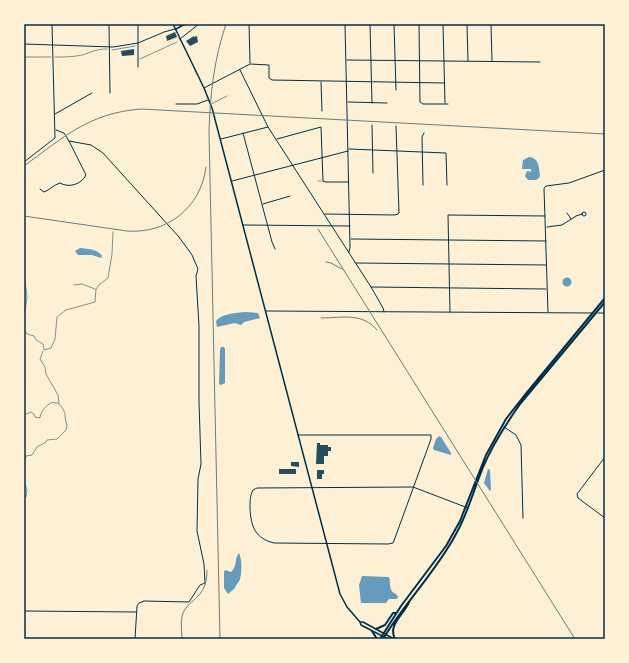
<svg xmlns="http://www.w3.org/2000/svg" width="629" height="663" viewBox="0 0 629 663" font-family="'Public Sans',sans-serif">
<rect width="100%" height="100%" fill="#fdf0d5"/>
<path fill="#669bbc" d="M529,157C539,158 539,167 540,176L539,178L536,180H528L525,176L527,171L531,172V169H522L523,160Z
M80,248C88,249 98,249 102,256L101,258L92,255H78L75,251Z
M562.5 282a4.5 4.5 0 1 1 9 0a4.5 4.5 0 1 1-9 0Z
M246,312L258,313L260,318L244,322L241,325L235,323L217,327L216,321C223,313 236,313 246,312Z
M221,347H224L225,349V383L221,385L219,384L220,350Z
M439,436L441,437L451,453V455L434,450L433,448L436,439Z
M488,469L490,470L491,490L490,491L484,483Z
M239,553C242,559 242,572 240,579C239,583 236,584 235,588L228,594L224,588V572L225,570L231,572C238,565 234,559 239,553Z
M362,576L389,577C391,584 388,591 396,594L398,597L397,599H389L386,603H361L359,585Z"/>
<path fill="#264d5e" d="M175,32L177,37L167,41L166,36Z
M194,36V37L197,36L198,42L190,46L186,41Z
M134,49V55L122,56L121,51Z
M317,443H320V445H328V447H331V451H328V456H324V464H316Z
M291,462H299V467L291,466Z
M279,469H296V474H279Z
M317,470H324V474H322V479H317Z"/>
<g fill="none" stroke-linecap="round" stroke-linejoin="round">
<path stroke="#003049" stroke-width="0.5" d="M112,50L135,46
M24,57H51
M55,57C64,57 73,57 82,55C92,52 96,49 107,49
M140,59L177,42
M24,272L27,297L24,319
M74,285L82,284L95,289
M24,329L27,334L34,336L36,340L43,344L44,349
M44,350L51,348L55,339L57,317L66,310L95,302L96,289L100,284L108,278L112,254L113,232
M43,351L40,359L45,367L46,374L58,395L59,403
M24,415L31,412L34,414L35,417L40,418C40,413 46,405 51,403C52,402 56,403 58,403C68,413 63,414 67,425L66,430L57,439L47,440L46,442L37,447L32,455L26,456L24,465
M24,481L27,490L26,497H24"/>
<path stroke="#003049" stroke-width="0.5" d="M211,104L227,96
M318,181H322"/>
<path stroke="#003049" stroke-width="1" d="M109,24L110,93
M138,24V67
M249,24L250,63
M345,24L350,247L349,252
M370,24L372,103
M394,24L396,90
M419,24L420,102L423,104H448
M443,24L445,103
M467,24L468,61
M491,24L492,61
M180,39L199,24
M24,44L113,47L138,43L164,32L175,29
M347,60L540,62
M240,70L268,127L371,287L383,308L384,312
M321,82L322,111
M204,88L250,64L269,65V78L272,80L444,83
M348,102L387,103
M176,104H197L208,100
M55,114L92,93
M372,125L373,173
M243,133L272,242L275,249
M221,139L268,127
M277,139L321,127L323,181L326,182H348
M69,141L91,145L103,153L179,237L192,255L198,269L196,276L199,326V402L201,464L198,479L197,531L204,564L205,583L200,585L189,602L144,601L139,603L137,606L135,639
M349,149L446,153L447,185
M24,162L55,138L52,24
M232,181L348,151
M423,185L422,137L424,133
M40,189L44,192C50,190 53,185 60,183C68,188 81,185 86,175L69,141L64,133L56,130
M263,204L290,196
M582 214a2 2 0 1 1 4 0a2 2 0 1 1-4 0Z
M567,213L571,219
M325,214L395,215L398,214L399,213L396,126
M243,225L350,226
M547,227L562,225L576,216L582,214
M351,239L546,241
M356,263L546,265
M371,287L546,289
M266,311L592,313
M450,312L448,215L545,216
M548,312L544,188L546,186L569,183L605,170
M598,313H605
M504,427L516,435L521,445L523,518
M298,435H431V439L395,538L393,543L388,544L274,543C255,538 251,527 250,508C250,501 250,496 253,490L257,488L413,487L468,508
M605,457L577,494L578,498L605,518
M24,611L136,612"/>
<path stroke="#003049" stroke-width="1.5" d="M176,29L185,24"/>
<path stroke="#003049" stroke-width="1.5" d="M173,24L204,88L212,108L340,594L347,607L360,622L361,625L388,639
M360,622H363L394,639"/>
<path stroke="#003049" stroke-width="2" d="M376,629L385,625L393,613H396
M372,631L377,639
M380,639L401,606L446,546L460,521L486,455L506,419L524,396L605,298
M383,639C405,602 436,572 456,534C468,513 474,489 483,467C493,444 506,424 520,404L605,302
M395,639C387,624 406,613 410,600"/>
<path stroke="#657d81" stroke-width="1" d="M24,166C64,137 89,113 141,109L605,134
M24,216L127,231C167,234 201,208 206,167
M318,229L575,639
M326,262L331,263L342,269
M321,318C342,318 362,312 377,330
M182,639C182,631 180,621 183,613C186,606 192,602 198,596C205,589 207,580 207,570
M220,639L209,132C210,95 214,59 226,24"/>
</g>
<rect width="629" height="663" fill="none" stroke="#fdf0d5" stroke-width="50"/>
<rect x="25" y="25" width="579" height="613" fill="none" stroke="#003049" stroke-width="1.5"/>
</svg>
